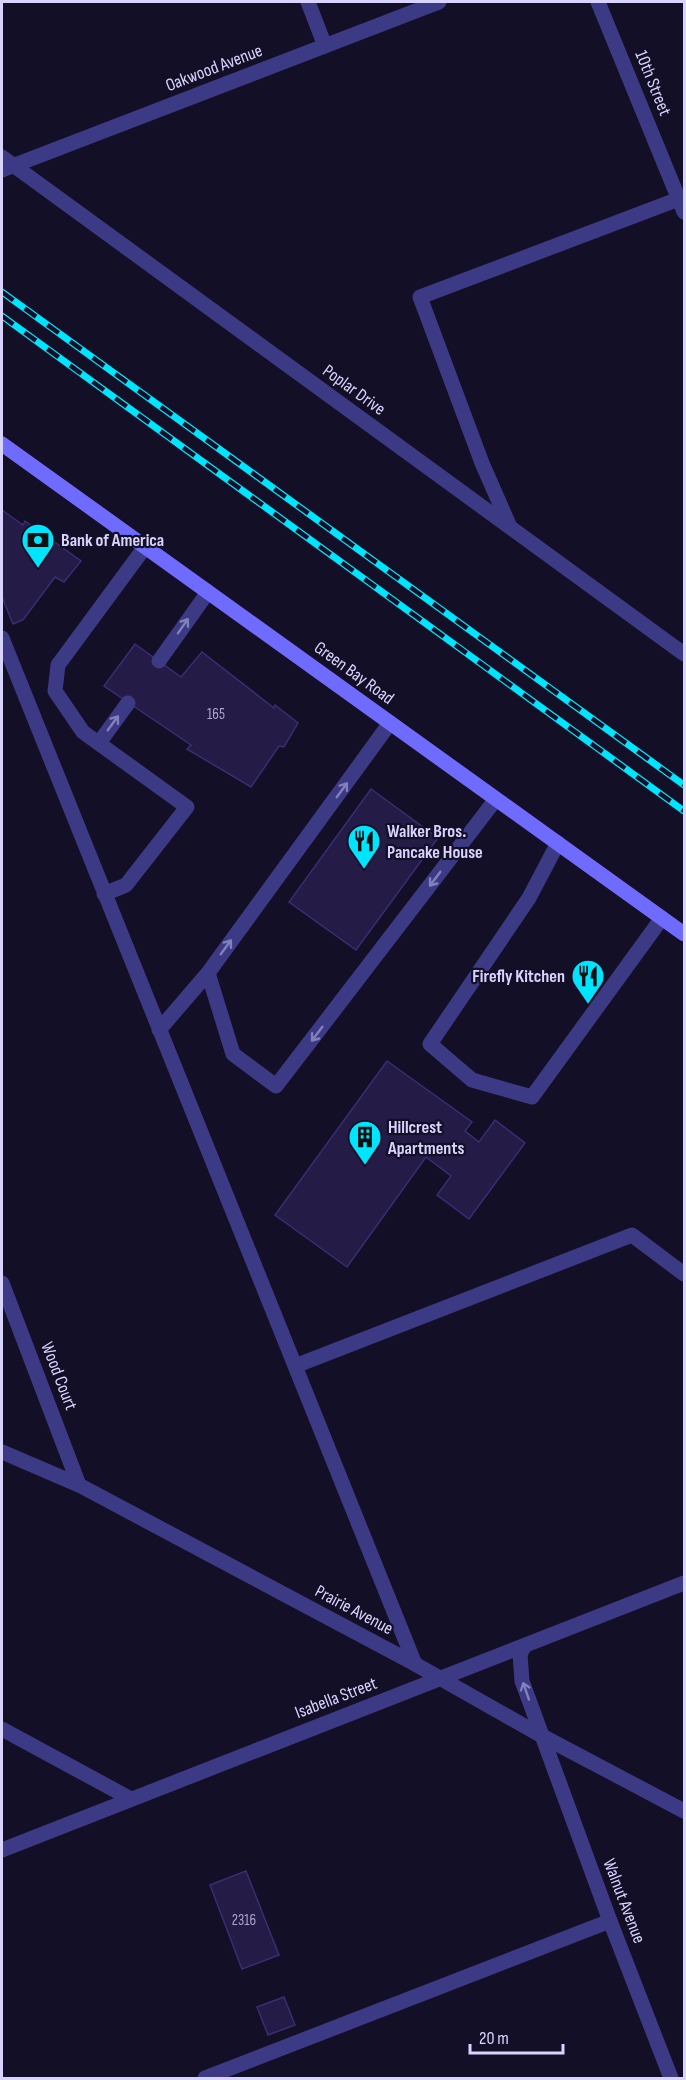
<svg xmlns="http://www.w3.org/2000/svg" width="686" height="2080" viewBox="0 0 686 2080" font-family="'Sofia Sans Condensed',sans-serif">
<rect width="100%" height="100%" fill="#130f26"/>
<path fill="#241b47" stroke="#3b2d73" stroke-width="1.5" d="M2,510L23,525L25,521L81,561L64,582L55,577L23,620L13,624L2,597Z
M135,644L181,677L202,652L274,708L275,705L298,723L284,747L279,746L251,787L187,749L191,745L104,686Z
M371,789L438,838L356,950L289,902Z
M387,1061L472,1122L465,1131L479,1142L495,1120L525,1143L469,1219L437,1195L451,1176L426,1157L347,1267L275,1215Z
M246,1871L279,1955L242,1969L210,1885Z
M284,1997L295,2025L268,2035L257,2007Z"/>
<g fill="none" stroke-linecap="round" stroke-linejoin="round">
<path stroke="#3d3a85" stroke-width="15" d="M308,2L325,46
M510,527L482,463L420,297L684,197
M2,638L415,1664
M159,661L208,592
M390,723L208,973L233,1054L276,1086L496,799
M99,743L128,703
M558,843L529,898L430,1044L472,1080L532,1097L662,918
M104,894L126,885L187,807L83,732L55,691L58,665L145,547
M159,1030L208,973
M295,1366L632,1235L684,1274
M2,1729L131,1799
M205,2078L610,1921"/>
<path stroke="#3d3a85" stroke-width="15" d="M598,2L684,212
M2,157L684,654
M2,170L439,2
M2,1283L79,1485
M2,1452L79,1485L415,1664L542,1736L684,1811
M525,1645L520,1654L522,1681L610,1921L671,2078
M2,1850L684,1583"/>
<path stroke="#6f6bff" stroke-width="15" d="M2,444L684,934"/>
<g stroke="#00e5ff" stroke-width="7">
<path id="rail" d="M2,292L684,785
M2,316L684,811"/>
</g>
<use href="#rail" stroke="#130f26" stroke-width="4.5" stroke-dasharray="14" stroke-linecap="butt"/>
</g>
<defs><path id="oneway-shaft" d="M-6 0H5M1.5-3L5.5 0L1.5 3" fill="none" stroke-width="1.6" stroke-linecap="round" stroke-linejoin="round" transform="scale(1.5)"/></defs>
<g stroke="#837fbc">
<use href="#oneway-shaft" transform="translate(183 626) rotate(-55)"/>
<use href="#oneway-shaft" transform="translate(113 723) rotate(-54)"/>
<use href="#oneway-shaft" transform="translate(342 790) rotate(-54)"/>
<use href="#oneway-shaft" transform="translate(435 879) rotate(127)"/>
<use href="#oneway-shaft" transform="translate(226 947) rotate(-54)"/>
<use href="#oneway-shaft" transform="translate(317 1034) rotate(127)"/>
<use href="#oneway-shaft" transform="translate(526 1691) rotate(-109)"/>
</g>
<defs>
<g id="bank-pin" transform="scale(1.725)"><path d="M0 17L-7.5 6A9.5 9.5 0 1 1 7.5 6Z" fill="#00e5ff" stroke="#130f26"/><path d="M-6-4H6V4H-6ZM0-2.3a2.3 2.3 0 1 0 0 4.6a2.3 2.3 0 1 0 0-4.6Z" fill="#111"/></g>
<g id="restaurant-pin" transform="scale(1.725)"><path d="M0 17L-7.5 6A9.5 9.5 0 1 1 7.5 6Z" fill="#00e5ff" stroke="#130f26"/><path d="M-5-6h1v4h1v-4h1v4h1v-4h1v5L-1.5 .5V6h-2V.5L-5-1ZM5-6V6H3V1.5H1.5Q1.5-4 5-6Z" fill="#111"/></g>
<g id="building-pin" transform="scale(1.725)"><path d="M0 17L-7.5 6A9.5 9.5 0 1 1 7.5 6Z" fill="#00e5ff" stroke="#130f26"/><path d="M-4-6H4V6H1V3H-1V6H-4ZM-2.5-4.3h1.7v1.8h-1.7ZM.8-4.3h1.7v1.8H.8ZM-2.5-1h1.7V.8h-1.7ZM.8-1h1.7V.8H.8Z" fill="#111"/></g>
</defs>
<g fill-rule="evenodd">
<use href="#bank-pin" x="38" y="540"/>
<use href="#restaurant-pin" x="364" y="841"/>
<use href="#restaurant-pin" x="588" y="976"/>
<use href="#building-pin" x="365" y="1137"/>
</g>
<g text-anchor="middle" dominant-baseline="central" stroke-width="4.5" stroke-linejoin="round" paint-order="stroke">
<g font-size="15" fill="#aca6d1">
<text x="216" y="714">165</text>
<text x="244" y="1920">2316</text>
</g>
<g font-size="18" fill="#d9d4ff" stroke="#130f26">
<text transform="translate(214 68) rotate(-21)">Oakwood Avenue</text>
<text transform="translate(653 83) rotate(68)">10th Street</text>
<text transform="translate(354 390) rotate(36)">Poplar Drive</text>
<text transform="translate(354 673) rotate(36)">Green Bay Road</text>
<text transform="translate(59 1376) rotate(69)">Wood Court</text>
<text transform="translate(354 1610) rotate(28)">Prairie Avenue</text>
<text transform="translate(336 1698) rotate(-21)">Isabella Street</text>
<text transform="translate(624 1901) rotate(69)">Walnut Avenue</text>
</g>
<g font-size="18" font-weight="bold" fill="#d9d4ff" stroke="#130f26" text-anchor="start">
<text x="61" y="540">Bank of America</text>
<text x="387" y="831">Walker Bros.<tspan x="387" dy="21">Pancake House</tspan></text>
<text x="565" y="976" text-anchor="end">Firefly Kitchen</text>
<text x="388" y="1127">Hillcrest<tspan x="388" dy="21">Apartments</tspan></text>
</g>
</g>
<rect width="686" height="2080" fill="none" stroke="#d9d4ff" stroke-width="6"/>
<path d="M470 2044v9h93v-9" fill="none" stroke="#d9d4ff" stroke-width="3"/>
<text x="479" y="2044" font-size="18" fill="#d9d4ff" stroke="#130f26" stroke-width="4.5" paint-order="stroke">20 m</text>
</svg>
